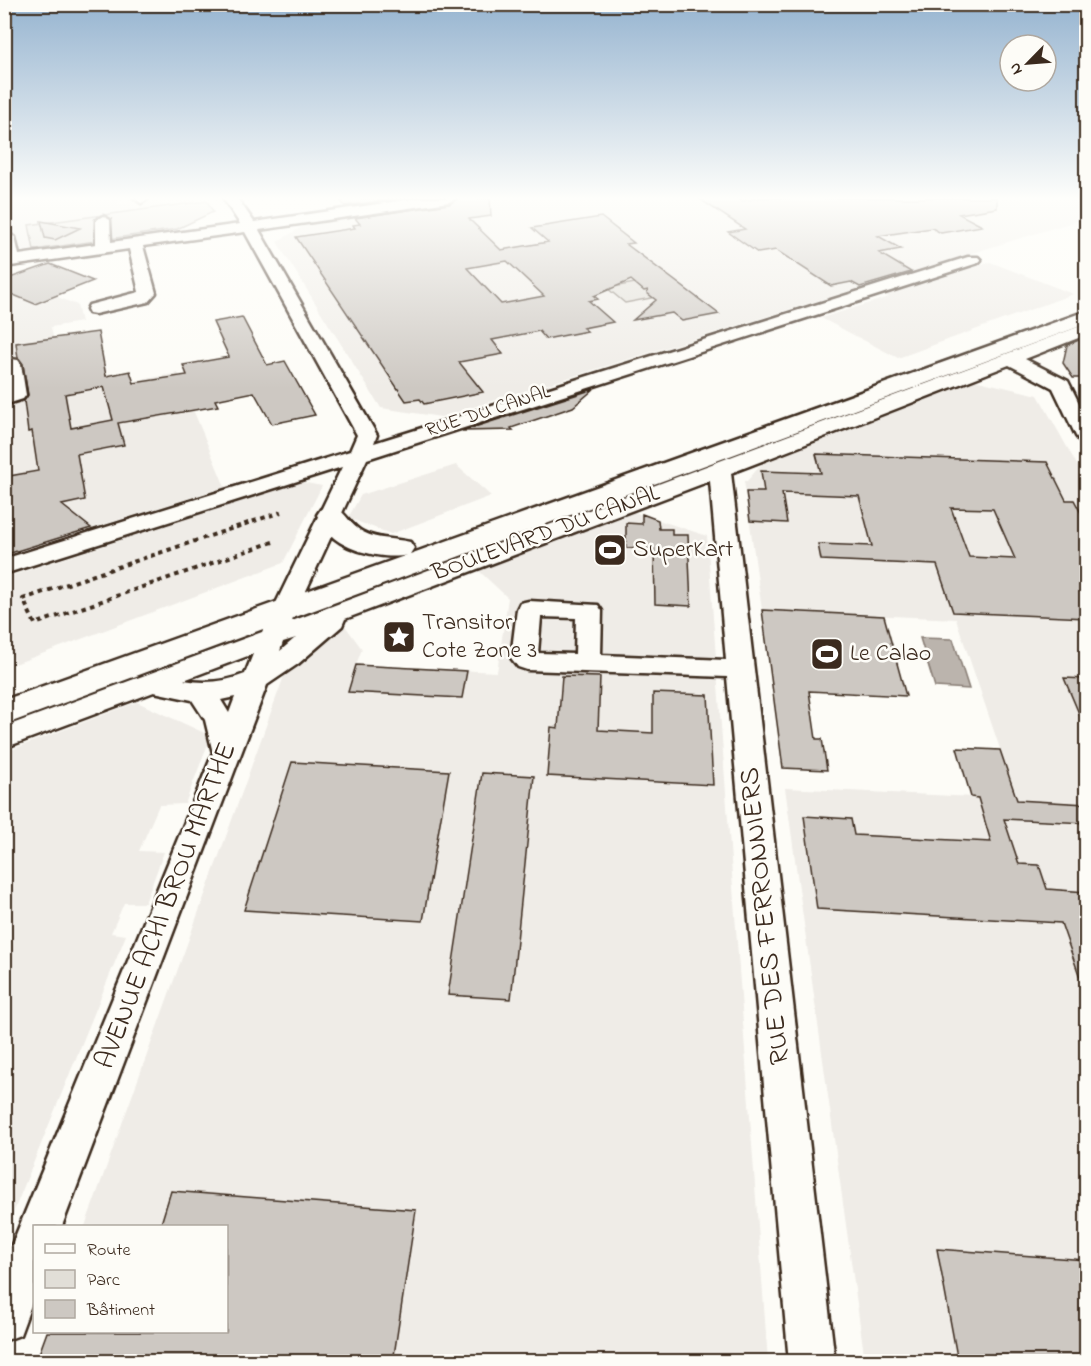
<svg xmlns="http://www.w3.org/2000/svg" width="1091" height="1366" viewBox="0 0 1091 1366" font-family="'Indie Flower',sans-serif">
<rect width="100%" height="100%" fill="#fdfcf7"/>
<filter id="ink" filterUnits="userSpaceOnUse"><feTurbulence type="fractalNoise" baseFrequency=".0167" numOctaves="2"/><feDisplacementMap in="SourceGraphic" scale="12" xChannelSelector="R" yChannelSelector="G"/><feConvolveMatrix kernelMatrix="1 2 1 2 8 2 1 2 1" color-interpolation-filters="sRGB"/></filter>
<g filter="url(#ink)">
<path fill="#efece7" d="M4,198H116L119,204L166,198H196L198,202L29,225L34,250L5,254Z
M488,198H1086V218L441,417L381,408L277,242L305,225Z
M990,262L1073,294L898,358L821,318L889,297L883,295Z
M4,275L77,305L81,322L51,327L65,394L178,373L225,487L5,555Z
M974,380L1038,395L1086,481V1361H865L785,788L1017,799L956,619L762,610L744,481H747L768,457Z
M456,465L491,496L391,534L348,518L361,495Z
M301,482L322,486L283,563L15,664L5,640L4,578Z
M634,512L707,536L768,1361L36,1362L47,1332H226V1226H85L284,676L296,660L343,623L362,649L356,665L497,672L508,598L479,571Z
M137,702L211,736L185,804L159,805L139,851L164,852L145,903H124L111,933L126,935L5,1233V752Z"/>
<path fill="#e1ded7" stroke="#8e847a" stroke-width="1.5" d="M207,201L213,212L177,229L34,250L29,225Z
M652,280L688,291L625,303L607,288Z"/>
<path fill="#bbb4ad" stroke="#887d74" stroke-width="1.5" d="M920,638L953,639L969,689L935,687Z"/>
<path fill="#cdc8c2" stroke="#3b2a1e" stroke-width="1.5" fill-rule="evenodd" d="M338,198H403L345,206Z
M458,198H490L491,216L469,219L501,250L548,242L532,228L601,217L634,243L626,244L719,314L682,321L672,313L633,320L656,300L647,293L648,290L644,291L631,280L594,296L598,299L589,301L613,322L583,328L587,331L546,339L539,331L492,340L503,354L459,362L483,392L424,404L420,399L406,401L296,237L355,228L353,225L360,224L355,218L449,204ZM507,261L544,296L501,304L467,268Z
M698,198H737L742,201L760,198H997V208L959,214L982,226L941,233L932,228L878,236L901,249L879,253L911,272L860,287L851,282L831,286L776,250L758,253L728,232L745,229Z
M41,221L80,228L55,240L45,238Z
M50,264L93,281L35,304L4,291V280Z
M242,317L267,365L285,361L315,415L272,424L254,392L215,400L218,406L118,423L124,445L77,454L85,500L62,505L91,528L4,555V477L38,471L32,431L28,432L24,401L28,395L23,364L18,358L16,343L98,332L106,376L130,371L134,383L187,375L183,365L229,357L213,322ZM104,387L113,420L71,428L65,394Z
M1086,337V378H1073L1063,363L1067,345Z
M594,389L573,407L511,428L513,430L462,431Z
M816,454L1047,462L1066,500H1074L1086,522V618L953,612L937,565L821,560L818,544L872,546L859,496L782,493L787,523L750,521L746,492H764L761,471L821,473ZM951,508L993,509L1015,559L969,557Z
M642,514L658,520L659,529H672V535H688L691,606L655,604L654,549L626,548V523L642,524Z
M762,610L884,616L906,696L809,691L816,739H822L827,770L783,768Z
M356,665L467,671L462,698L348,692Z
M562,676L600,677L598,730L653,733V693L708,695L713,785L547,776L551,727L558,728Z
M1064,678L1086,679V730Z
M957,748L1000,750L1017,800L1086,804V823L1004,819L1019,864L1039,865L1047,889L1086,892V988L1084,989L1061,923L817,909L804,816L851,819L854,835L991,842L978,798L971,797Z
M292,762L449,771L423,921L244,910Z
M482,773L534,776L511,999L448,995Z
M171,1191L416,1210L393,1362H36L47,1332H226V1227H160Z
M937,1249L1086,1260V1362H958Z"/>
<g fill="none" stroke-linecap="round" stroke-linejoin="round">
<g stroke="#3b2a1e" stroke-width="5">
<path id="minor" d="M134,198H148V199L141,203Z
M223,198H237L254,222L419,198H456L449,202L259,230L377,435L374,443L968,257H978L981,260L978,263L367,459L292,621L1086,324V335L1025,359L1068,381L1086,417V442L1079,440L1076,436L1053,388L1009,365L731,473L835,1362H789L727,677L527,670L518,667L511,658L517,609L520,603L529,601L598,605L602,611L601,655L726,660L710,481L345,619L342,626L298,664L267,685L62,1226H34V1297L20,1335L4,1341V1264L213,753L205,720L192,700L154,692L4,748V727L262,632L342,467L4,574V559L350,451L357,435L245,232L143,246L156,293L148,302L95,314L89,313L87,309L89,305L139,292L129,249L4,267V232L15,237L19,255L96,244V220L103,216L110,220L111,242L240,224ZM541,617L576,618L575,654L538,653ZM296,638L294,639L280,651L283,642ZM253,654L245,674C225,682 205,684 184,680ZM235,697L229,713L221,700Z
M4,358L18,360L21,364L26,395L23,399L4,405Z"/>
</g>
<g stroke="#3b2a1e" stroke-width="5">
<path id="major" d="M1086,311V324L4,725V700L407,555C387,560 351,552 334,538C327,532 322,523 317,515L321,509C346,503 344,522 363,532C377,540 395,538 410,542L414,548L410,554Z"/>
</g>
<path stroke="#3b2a1e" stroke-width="4" stroke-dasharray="4.5 4.5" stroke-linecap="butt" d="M273,542L35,624L23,599L281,512"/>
<use href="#minor" fill="#fdfcf7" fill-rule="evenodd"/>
<use href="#major" fill="#fdfcf7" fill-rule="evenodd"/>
</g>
</g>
<linearGradient id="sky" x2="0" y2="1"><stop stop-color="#96b4d0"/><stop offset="0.51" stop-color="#fefefb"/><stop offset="1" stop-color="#fefefb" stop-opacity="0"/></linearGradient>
<rect width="1091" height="389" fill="url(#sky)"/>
<defs>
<g id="stadium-square" transform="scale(1.725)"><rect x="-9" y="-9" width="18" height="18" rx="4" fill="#3b2a1e" stroke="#fdfcf7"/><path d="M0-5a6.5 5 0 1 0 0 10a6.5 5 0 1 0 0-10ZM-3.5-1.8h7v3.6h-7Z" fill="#fff"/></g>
<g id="sight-square" transform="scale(1.725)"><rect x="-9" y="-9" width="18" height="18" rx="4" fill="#3b2a1e" stroke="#fdfcf7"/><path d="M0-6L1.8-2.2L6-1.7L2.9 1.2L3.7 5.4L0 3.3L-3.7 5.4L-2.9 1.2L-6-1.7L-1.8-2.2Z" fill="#fff"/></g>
</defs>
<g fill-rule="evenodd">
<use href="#stadium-square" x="610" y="550"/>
<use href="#sight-square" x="399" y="637"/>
<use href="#stadium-square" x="827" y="654"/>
</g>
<g text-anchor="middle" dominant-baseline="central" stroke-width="5" stroke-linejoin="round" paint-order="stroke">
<g font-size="20" fill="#3b2a1e" stroke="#fdfcf7">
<text transform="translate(488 412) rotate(-18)">RUE DU CANAL</text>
</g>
<g font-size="24" fill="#3b2a1e" stroke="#fdfcf7">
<text transform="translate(546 534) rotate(-20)">BOULEVARD DU CANAL</text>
</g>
<g font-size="24" fill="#3b2a1e" stroke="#fdfcf7" text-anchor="start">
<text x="633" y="550">SuperKart</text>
<text x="422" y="623">Transitor<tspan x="422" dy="28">Cote Zone 3</tspan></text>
<text x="850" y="654">Le Calao</text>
</g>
<g font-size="28" fill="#3b2a1e" stroke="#fdfcf7">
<text transform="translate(167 906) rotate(-69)">AVENUE ACHI BROU MARTHE</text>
<text transform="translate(766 916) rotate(-96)">RUE DES FERRONNIERS</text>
</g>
</g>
<rect width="1091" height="1366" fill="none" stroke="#fdfcf7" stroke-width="24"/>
<rect x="12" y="12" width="1067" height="1342" fill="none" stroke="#3b2a1e" stroke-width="2" filter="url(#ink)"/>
<rect x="33" y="1225" width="195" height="108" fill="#fdfcf7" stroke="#afa8a0" stroke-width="1.5"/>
<rect x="45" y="1244" width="30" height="9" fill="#fdfcf7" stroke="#afa8a0" stroke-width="1.5"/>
<text x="87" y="1255" font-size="18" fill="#3b2a1e">Route</text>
<rect x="45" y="1270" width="30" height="18" fill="#e1ded7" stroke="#afa8a0" stroke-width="1.5"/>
<text x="87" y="1285" font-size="18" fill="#3b2a1e">Parc</text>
<rect x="45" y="1300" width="30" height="18" fill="#cdc8c2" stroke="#afa8a0" stroke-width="1.5"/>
<text x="87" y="1315" font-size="18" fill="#3b2a1e">Bâtiment</text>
<g transform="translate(1028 63) rotate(245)"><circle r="28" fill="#fdfcf7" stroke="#afa8a0" stroke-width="1.5"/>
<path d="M0-4.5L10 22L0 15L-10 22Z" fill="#3b2a1e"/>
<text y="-9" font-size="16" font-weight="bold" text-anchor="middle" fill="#3b2a1e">N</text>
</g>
</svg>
